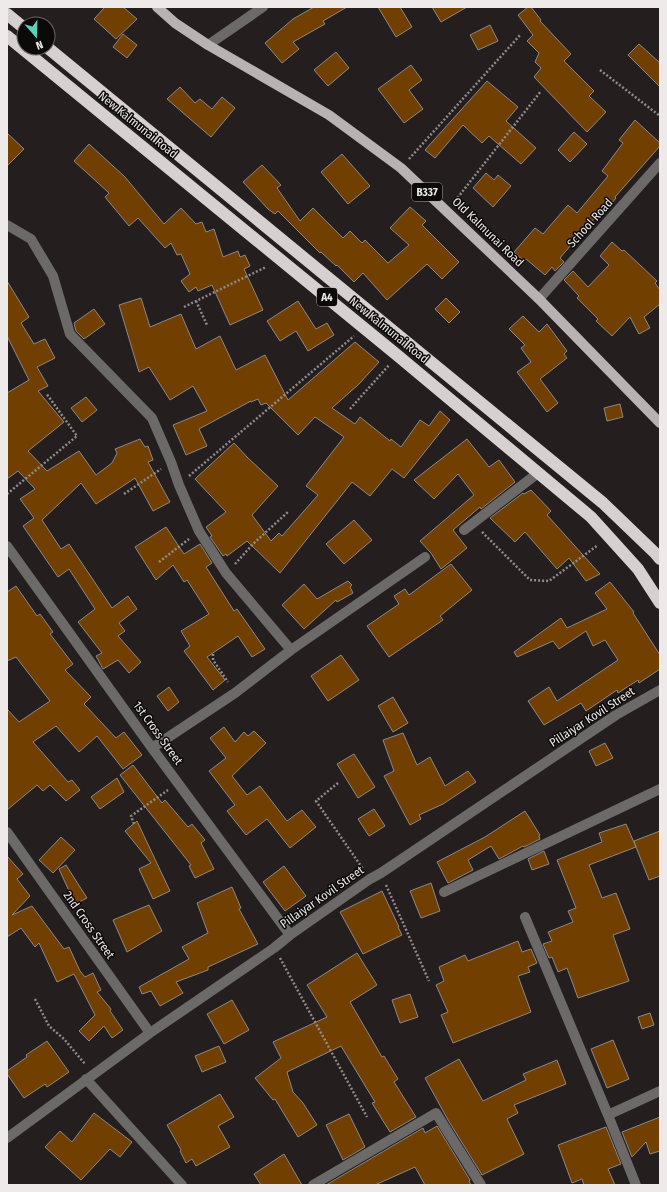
<svg xmlns="http://www.w3.org/2000/svg" width="667" height="1192" viewBox="0 0 667 1192" font-family="'Fira Sans Condensed',sans-serif">
<rect width="100%" height="100%" fill="#241f1e"/>
<path fill="#714000" stroke="#8d8884" d="M105,7H123L137,19L116,39L94,19Z
M314,7H347L323,21L325,24L293,42L299,49L282,63L265,43L293,19Z
M378,7H400L412,27L396,37Z
M432,7H467L441,22Z
M528,7H531L541,20L540,21L571,54L564,61L594,91L589,96L606,112L587,132L534,77L541,68L535,62L539,53L527,41L533,35L518,15Z
M490,25L498,41L478,50L470,35Z
M123,34L137,45L127,58L113,47Z
M639,44L660,63V87L628,55Z
M336,52L349,68L328,86L314,70Z
M411,65L422,80L409,90L423,109L404,123L378,89Z
M487,81L518,107L506,121L536,148L521,164L489,136L482,143L463,125L435,158L425,150Z
M180,87L195,103L200,99L212,109L222,97L235,108L211,137L167,99Z
M635,120L660,143V146L615,197L616,198L599,219L596,217L565,252L560,258L564,262L555,271L552,267L545,275L526,259L524,261L514,252L535,228L543,234L568,205L577,213L608,176L602,171L623,143L619,140Z
M574,132L587,144L570,162L558,150Z
M7,133L24,149L7,166Z
M89,144L125,177L164,224L181,208L196,224L202,222L206,232L214,229L223,257L238,251L240,257L245,255L250,266L244,269L263,310L230,325L212,285L198,291L196,287L189,292L181,281L190,274L181,254L177,255L171,243L165,248L138,218L129,226L105,197L109,193L74,161Z
M342,154L370,186L348,204L321,172Z
M262,165L281,185L277,188L300,221L313,208L343,238L350,231L362,243L365,240L388,263L409,245L390,228L410,207L426,221L422,225L459,262L442,279L427,264L387,300L363,273L354,282L337,265L336,266L321,252L320,253L278,211L275,214L268,209L243,182Z
M486,173L494,180L498,175L511,186L493,207L473,188Z
M612,242L622,251L624,250L657,281L655,283L660,290V304L644,317L650,328L639,334L630,317L612,336L596,321L598,319L577,298L579,296L564,280L573,271L588,287L609,265L600,256Z
M7,281L29,317L21,323L34,344L45,339L55,358L37,367L48,386L38,391L64,422L28,451L47,471L79,451L96,475L112,463L117,453L115,449L140,439L145,447L148,446L153,460L148,462L170,502L153,511L135,478L96,504L81,483L42,520L61,549L69,544L112,608L128,596L137,609L119,623L125,631L118,636L141,662L129,673L118,660L103,669L96,656L102,653L78,622L95,609L69,569L58,577L23,526L34,518L20,499L35,489L18,471L7,479V393L29,380L7,336Z
M141,298L150,327L181,314L196,349L220,336L236,370L265,355L288,400L355,342L379,362L359,384L332,408L355,424L360,417L390,441L391,439L401,447L420,420L429,426L440,411L450,420L404,478L392,469L370,496L352,482L280,573L247,541L227,556L226,554L223,556L210,537L212,536L206,527L226,512L195,479L234,443L248,458L278,486L252,515L271,541L279,533L282,536L318,495L306,486L344,437L315,417L298,435L266,403L261,405L258,399L251,402V401L199,429L207,446L186,455L173,425L207,411L193,386L170,400L149,367L139,372L119,305Z
M446,298L460,312L449,323L435,309Z
M298,301L316,329L327,323L334,335L308,351L296,331L280,341L267,321Z
M94,309L105,324L84,339L76,331L74,323Z
M523,316L539,332L547,324L567,351L564,354L567,358L540,379L558,403L547,412L517,372L531,362L521,348L525,345L509,329Z
M86,397L97,410L82,422L71,408Z
M620,404L623,417L607,421L604,408Z
M467,439L489,467L499,460L515,482L481,509L480,507L453,530L467,548L441,569L431,553L420,541L474,495L458,474L434,499L414,480Z
M531,490L551,511L547,515L600,574L586,581L569,558L557,569L525,532L515,542L490,518L523,493L524,494Z
M354,520L372,540L344,564L326,544Z
M166,527L184,554L200,544L212,563L206,567L234,611L237,609L265,649L252,657L238,636L207,657L225,680L213,690L184,651L190,646L181,631L209,614L187,580L184,582L173,565L156,580L135,547Z
M451,564L472,590L440,616L443,620L389,657L367,626L399,604L394,596L405,589L409,595Z
M348,581L352,585L350,587L353,593L337,602L336,600L304,629L282,605L304,584L317,599Z
M610,582L634,612L633,613L660,655V669L639,683L638,680L618,693L617,690L586,711L581,703L544,725L528,701L549,687L557,701L618,660L605,640L593,646L586,631L559,649L553,641L517,657L514,652L561,618L567,628L607,609L595,593Z
M16,586L37,616L40,614L53,632L50,634L73,664L65,670L91,697L84,704L116,738L124,732L142,755L123,769L97,736L79,752L56,726L33,742L68,782L72,780L80,790L66,801L50,785L43,791L37,785L7,810V709L19,722L50,701L16,657L7,661V592Z
M341,655L359,680L328,701L311,676Z
M169,687L179,702L168,711L157,696Z
M393,697L408,723L393,732L378,706Z
M224,727L235,742L244,732L248,736L254,731L266,743L232,776L247,795L260,786L287,821L302,810L316,827L290,848L267,819L246,835L227,811L235,805L209,771L226,758L210,738Z
M403,733L417,765L430,757L445,786L468,771L476,782L443,804L419,815L421,819L410,825L384,776L394,771L383,740Z
M605,743L613,758L596,766L589,751Z
M354,754L375,787L358,798L337,764Z
M133,765L162,803L165,800L188,827L192,824L205,840L201,843L214,869L195,878L189,866L191,865L120,775Z
M117,778L124,792L100,809L91,797Z
M374,809L385,826L369,836L358,819Z
M525,811L540,835L539,836L540,839L524,847L523,846L499,859L491,846L468,860L473,870L448,883L437,862L485,837Z
M137,821L170,891L153,899L139,869L151,863L125,831Z
M626,824L636,847L634,841L660,831V876L649,880L636,847L589,865L602,898L616,893L630,929L613,935L629,981L578,998L567,968L558,972L552,957L549,958L543,944L552,941L548,932L573,922L568,911L576,908L557,860L602,842L599,833Z
M61,837L75,850L53,873L39,860Z
M544,851L549,864L532,870L528,859Z
M7,856L23,874L17,879L30,896L12,915L32,906L64,949L69,947L80,971L85,977L93,973L101,990L97,992L111,1009L110,1011L123,1030L112,1038L104,1026L89,1041L79,1031L95,1015L74,974L57,982L39,943L35,947L21,928L7,937Z
M66,865L87,898L75,904L59,869Z
M284,866L306,896L285,911L263,882Z
M431,883L440,911L421,918L410,891Z
M232,887L241,908L239,909L258,944L208,967V970L176,982L183,993L160,1006L151,991L142,994L139,987L189,959L182,947L208,933L197,903Z
M382,891L399,927H398L402,935L363,954L340,912Z
M149,905L162,931L127,952L113,920Z
M518,941L522,952L531,949L537,963L528,967L530,972L518,976L531,1012L453,1043L441,1015L448,1012L436,985L444,981L439,967L465,955L468,961Z
M357,953L377,985L350,1002L382,1057L384,1056L398,1079L394,1082L416,1117L390,1132L372,1103L375,1102L341,1046L287,1072L293,1092L303,1103L317,1125L298,1137L275,1099L273,1100L255,1078L281,1058L273,1042L327,1017L307,985Z
M410,994L418,1017L400,1023L392,1000Z
M232,1000L249,1030L224,1044L207,1014Z
M650,1013L654,1025L642,1029L638,1017Z
M613,1040L629,1079L607,1088L591,1049Z
M47,1041L69,1072L47,1087L45,1084L24,1098L7,1074V1071L27,1057L26,1055Z
M219,1046L226,1062L202,1072L195,1056Z
M459,1059L483,1101L526,1080L523,1074L557,1060L566,1084L514,1105L518,1113L507,1119L524,1154L482,1175L448,1120L425,1078Z
M220,1094L234,1117L218,1126L230,1147L196,1166L192,1159L186,1163L180,1151L181,1150L167,1125Z
M94,1113L132,1142L120,1157L110,1149L81,1180L45,1147L60,1131L72,1142Z
M349,1114L365,1147L343,1160L326,1125Z
M660,1117V1151L650,1154L646,1142L632,1157L622,1132Z
M437,1126L470,1180L469,1181L471,1185H425L415,1167L375,1185H326L423,1128L425,1133Z
M606,1127L621,1164L608,1169L615,1185H584L582,1179L572,1183L558,1145Z
M284,1154L302,1185H261L254,1174Z"/>
<g fill="none" stroke-linecap="round" stroke-linejoin="round">
<path stroke="#908c8b" stroke-width="2.5" stroke-dasharray="2 2" stroke-linecap="butt" d="M600,70L660,116
M409,159L521,34
M455,201L541,91
M196,301L207,325
M184,307L266,267
M350,409L389,365
M189,476L354,336
M7,494L77,436L46,393
M124,494L161,469
M482,532L530,580L549,581L598,545
M159,562L189,539
M235,564L253,544L289,511
M213,654V660L228,682
M338,783L316,801L363,869
M134,824L131,816L168,790
M386,885L429,981
M280,958L367,1117
M35,999L49,1026L64,1039L85,1064"/>
<path stroke="#6c6969" stroke-width="10" d="M208,45L263,7
M7,225L31,239L53,276L70,334L152,418L171,462L179,485L199,531L226,573L291,650
M539,299L660,163
M464,530L538,473
M7,546L152,748L290,935
M152,748L235,693L291,650L425,557
M7,832L150,1033
M444,892L660,789
M525,917L608,1115
M86,1079L182,1185
M7,1138L150,1033L274,948L290,935L370,879L381,873L616,715L660,690
M313,1185L436,1113L481,1185
M636,1185L608,1115L660,1091"/>
<path stroke="#b8b2b3" stroke-width="10" d="M157,7L175,23L208,45L329,115L401,168L539,299L660,423"/>
<path stroke="#d7d0d1" stroke-width="12" d="M7,14L24,28
M7,36L397,355L591,517L638,569L660,603
M48,48L603,503L655,553L660,559"/>
</g>
<g text-anchor="middle" dominant-baseline="central" stroke-width="3" stroke-linejoin="round" paint-order="stroke">
<g fill="#0c0909" stroke="#aaa6a6" stroke-width="1">
<rect x="412" y="183" width="30" height="18" rx="3"/>
<rect x="317" y="288" width="20" height="18" rx="3"/>
</g>
<g font-size="11" font-weight="bold" fill="#edeae9">
<text x="427" y="192">B337</text>
<text x="327" y="297">A4</text>
</g>
<g font-size="12" fill="#edeae9" stroke="#0c0909">
<text transform="translate(138 125) rotate(39)">New Kalmunai Road</text>
<text transform="translate(590 223) rotate(-48)">School Road</text>
<text transform="translate(488 232) rotate(44)">Old Kalmunai Road</text>
<text transform="translate(389 330) rotate(39)">New Kalmunai Road</text>
<text transform="translate(592 717) rotate(-33)">Pillaiyar Kovil Street</text>
<text transform="translate(158 733) rotate(54)">1st Cross Street</text>
<text transform="translate(322 897) rotate(-35)">Pillaiyar Kovil Street</text>
<text transform="translate(89 925) rotate(55)">2nd Cross Street</text>
</g>
</g>
<rect width="667" height="1192" fill="none" stroke="#edeae9" stroke-width="16"/>
<g transform="translate(36 36) rotate(160)"><circle r="19" fill="#0c0909" stroke="#666363"/>
<path d="M0-3L7 15L0 10L-7 15Z" fill="#5eceb7"/>
<text y="-6" font-size="11" font-weight="bold" text-anchor="middle" fill="#edeae9">N</text>
</g>
</svg>
